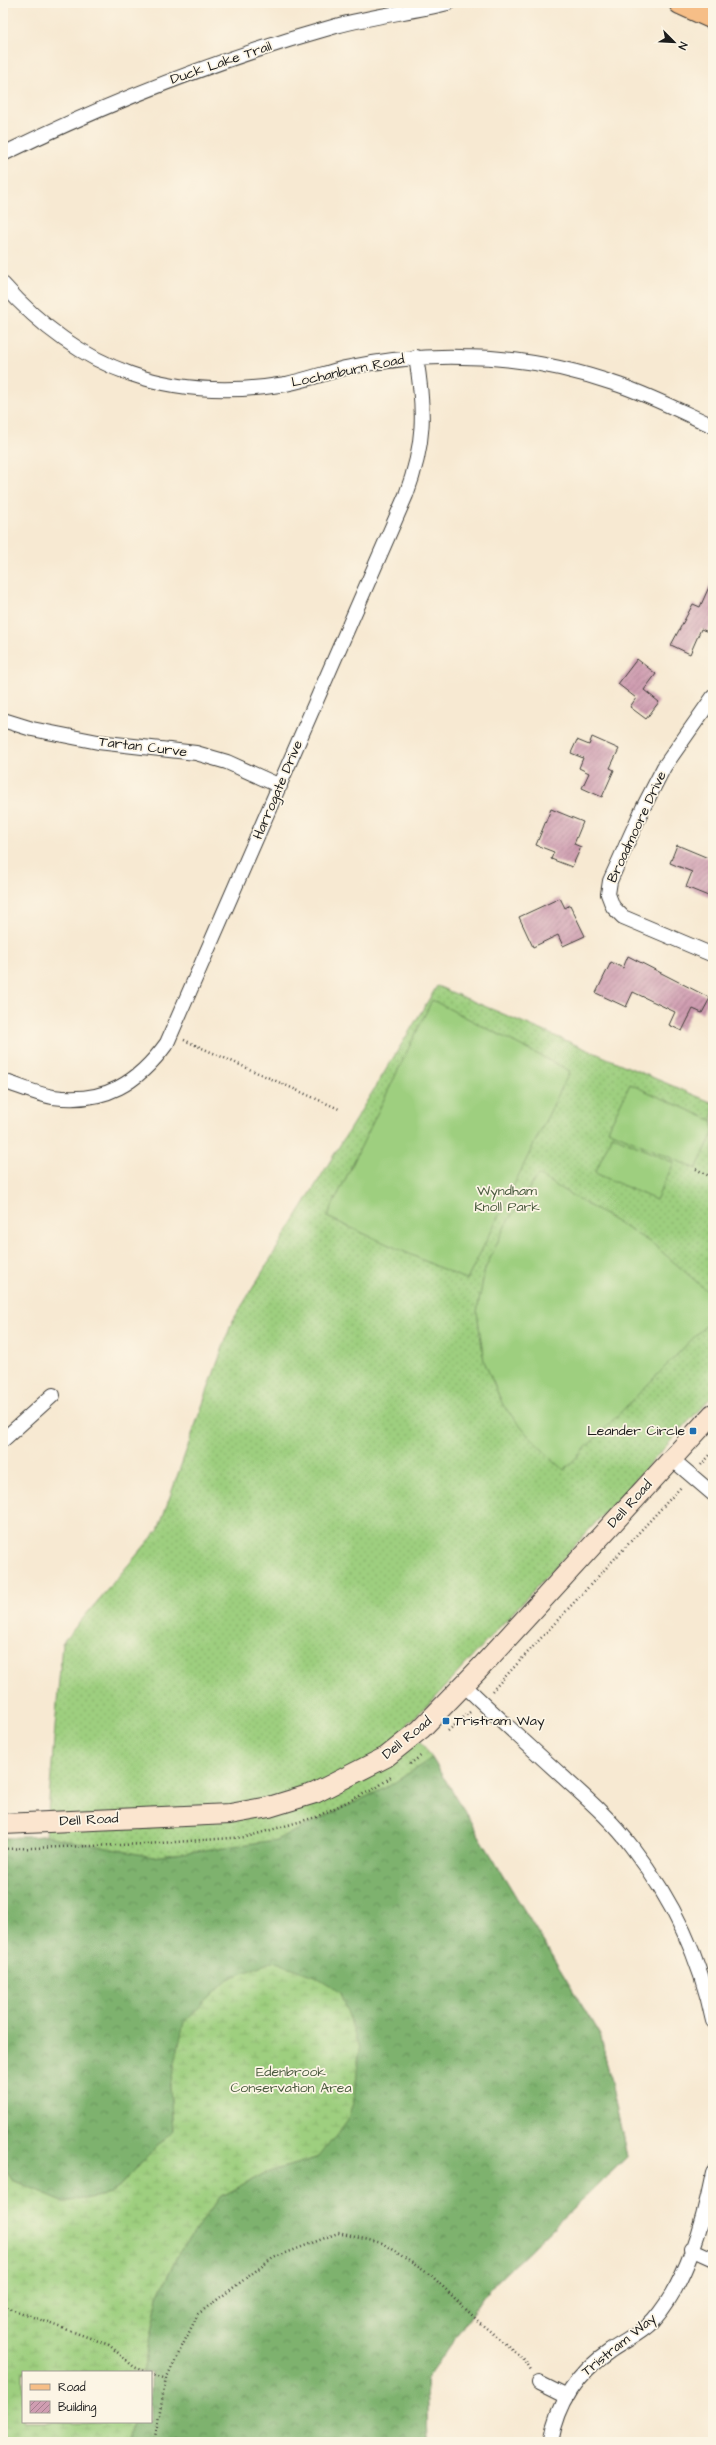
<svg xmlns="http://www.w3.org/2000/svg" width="716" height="2445" viewBox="0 0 716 2445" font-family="'Architects Daughter',sans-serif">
<defs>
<pattern id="grass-dots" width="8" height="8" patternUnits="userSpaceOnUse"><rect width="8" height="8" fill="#9ecf7f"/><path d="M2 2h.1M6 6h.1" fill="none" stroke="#88b16d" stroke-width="1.8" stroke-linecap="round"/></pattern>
<pattern id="forest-crowns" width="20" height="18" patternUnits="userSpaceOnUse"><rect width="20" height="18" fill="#7eb26e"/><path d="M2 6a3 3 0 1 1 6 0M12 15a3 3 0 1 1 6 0" fill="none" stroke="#66905a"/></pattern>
<pattern id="wetland-marsh" width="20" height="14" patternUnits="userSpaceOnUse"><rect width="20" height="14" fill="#9ecf7f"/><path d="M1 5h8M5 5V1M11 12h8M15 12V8" fill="none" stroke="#88b16d"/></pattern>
<pattern id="building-hatch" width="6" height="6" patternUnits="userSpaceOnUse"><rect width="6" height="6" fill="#cf9db1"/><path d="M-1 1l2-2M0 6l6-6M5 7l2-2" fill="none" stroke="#a77f8f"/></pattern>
</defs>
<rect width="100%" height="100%" fill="#fcf5e5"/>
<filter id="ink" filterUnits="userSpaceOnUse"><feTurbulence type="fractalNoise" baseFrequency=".025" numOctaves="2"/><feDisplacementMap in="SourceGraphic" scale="8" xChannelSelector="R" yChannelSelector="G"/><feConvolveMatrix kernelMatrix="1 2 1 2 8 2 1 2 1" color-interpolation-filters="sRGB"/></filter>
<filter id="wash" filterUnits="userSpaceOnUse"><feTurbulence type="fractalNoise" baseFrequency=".012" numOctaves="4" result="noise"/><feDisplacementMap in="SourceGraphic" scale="16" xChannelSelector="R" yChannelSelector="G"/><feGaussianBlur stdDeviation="0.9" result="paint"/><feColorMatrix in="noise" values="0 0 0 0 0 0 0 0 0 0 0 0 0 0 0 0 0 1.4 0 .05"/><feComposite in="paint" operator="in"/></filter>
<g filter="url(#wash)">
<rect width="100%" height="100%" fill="#f7e9d2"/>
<path fill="url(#grass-dots)" stroke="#5d764e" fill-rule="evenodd" d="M437,986L713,1103V1395L428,1705L408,1723L432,1758L601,2037L627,2157L491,2287L426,2380L428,2442H3V1838L46,1836L62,1643L158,1530L232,1322ZM23,2372H151V2422H23Z"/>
<path fill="url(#forest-crowns)" stroke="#4d6745" d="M432,1758L601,2037L627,2157L491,2287L426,2380L428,2442H129L133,2422H151V2372H143L158,2296L177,2256L220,2197L265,2173L319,2157L170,2086L173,2130L112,2194L65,2202L12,2180L3,2166V1838L46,1836L153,1857L276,1840L389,1786Z"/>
<path fill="url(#wetland-marsh)" stroke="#5d764e" d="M273,1961L315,1976L341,1992L359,2048L355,2096L348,2119L319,2157L265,2173L220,2197L177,2256L158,2296L143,2372H23V2422H133L129,2442H3V2166L12,2180L65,2202L112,2194L173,2130L170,2086L184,2022L228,1979Z"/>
<path fill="#9ecf7f" stroke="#5d764e" d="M432,1000L570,1071L467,1280L327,1217Z
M630,1084L713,1121V1133L696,1169L608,1130Z
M612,1135L674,1163L656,1200L595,1173Z
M538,1175L653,1244L713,1296V1318L564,1470L530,1438L503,1405L484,1361L477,1312L485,1269L506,1224Z"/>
<g id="blocks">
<path fill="url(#building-hatch)" d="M713,578V621L708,632L701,629L690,654L671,645L693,604L700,607Z
M637,659L656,674L644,690L659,702L646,719L630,707L636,698L618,684Z
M592,737L619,749L610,768L614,770L602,797L582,788L589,773L579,768L583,758L571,753L577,740L589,745Z
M551,809L583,822L574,844L581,847L572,867L551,859L554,852L536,845Z
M677,845L713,860V898L686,887L692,872L670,863Z
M560,898L565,908L570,905L585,936L563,946L558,935L533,947L519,917Z
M628,956L710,998L702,1013L693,1009L682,1031L669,1025L675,1012L633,992L626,1007L596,993L611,962L623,968Z"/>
</g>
</g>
<g filter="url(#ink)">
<use href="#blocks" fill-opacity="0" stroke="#3d3b37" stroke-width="1"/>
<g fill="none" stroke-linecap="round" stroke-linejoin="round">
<g stroke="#3d3b37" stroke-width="16">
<path id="street" d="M3,154C110,102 221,58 336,26C373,16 411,12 448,3
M3,284C80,371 171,403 286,384C306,380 325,373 345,368C384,360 423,356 462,357C516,357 568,367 619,385C651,396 682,412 713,426
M713,697L664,767L643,808L610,881L608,894L613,907L623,917L713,955
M3,720L32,729L98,742L196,753L227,762L280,786
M3,1081C19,1086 36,1094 53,1097C105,1104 138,1083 167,1043L406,495C425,444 425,411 416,357
M3,1440L53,1395
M672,1459L713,1494
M464,1685C496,1716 529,1746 562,1776C586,1798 612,1820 632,1847C672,1899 700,1957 713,2021
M691,2249L713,2259
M539,2383L565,2396
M551,2442C558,2403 577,2373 610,2351C624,2341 641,2334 653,2321C687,2282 703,2223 713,2173"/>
</g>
<g stroke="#3d3b37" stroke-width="22">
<path id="secondary" d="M3,1824L230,1814L269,1807L315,1793L386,1757L421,1729L480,1668L713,1414"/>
</g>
<g stroke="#3d3b37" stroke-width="24">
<path id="primary" d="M680,3L713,18"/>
</g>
<path stroke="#3d3b37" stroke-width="2.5" stroke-dasharray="1 3" stroke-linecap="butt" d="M184,1040L339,1109
M696,1169L713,1178
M701,1465L713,1452
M492,1691L682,1486
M448,1731L470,1712
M410,1764L422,1755
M3,1849L146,1844L246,1837L316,1817L376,1788L391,1777
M3,2306L109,2345L134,2367L147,2372
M151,2373L166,2379L154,2442
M166,2379L198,2314L273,2258L338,2233L382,2243L432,2276L480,2323L525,2360L531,2370"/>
<use href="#street" stroke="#fff" stroke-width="14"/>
<use href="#secondary" stroke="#fbe5cf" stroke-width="20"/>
<use href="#primary" stroke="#f6be87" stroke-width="22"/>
</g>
</g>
<g fill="#1f6fb2" stroke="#fcf5e5" stroke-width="1.5">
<rect x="689" y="1427" width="8" height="8" rx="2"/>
<rect x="442" y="1717" width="8" height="8" rx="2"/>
</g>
<g text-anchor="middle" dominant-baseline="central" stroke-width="3.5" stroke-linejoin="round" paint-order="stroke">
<g font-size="14" fill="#1c1c1c" stroke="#fcf5e5">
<text transform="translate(221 63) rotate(-19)">Duck Lake Trail</text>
<text transform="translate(348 371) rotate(-12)">Lochanburn Road</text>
<text transform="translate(143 747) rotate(7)">Tartan Curve</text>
<text transform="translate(278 790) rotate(-67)">Harrogate Drive</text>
<text transform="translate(637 827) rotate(-65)">Broadmoore Drive</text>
<text transform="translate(630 1504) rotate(-48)">Dell Road</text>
<text transform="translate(407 1738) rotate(-39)">Dell Road</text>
<text transform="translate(89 1820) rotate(-3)">Dell Road</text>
<text transform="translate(619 2345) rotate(-39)">Tristram Way</text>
</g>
<g font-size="14" fill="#4a5b3f" stroke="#fcf5e5">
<text x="507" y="1191">Wyndham<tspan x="507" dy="16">Knoll Park</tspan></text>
<text x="291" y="2072">Edenbrook<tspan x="291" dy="16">Conservation Area</tspan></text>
</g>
<g font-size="14" fill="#1c1c1c" stroke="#fcf5e5" text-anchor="end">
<text x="685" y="1431">Leander Circle</text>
<text x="454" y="1721" text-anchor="start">Tristram Way</text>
</g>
</g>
<rect width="716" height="2445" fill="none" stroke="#fcf5e5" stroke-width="16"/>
<rect x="22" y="2371" width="130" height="52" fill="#fcf5e5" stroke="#a29e95"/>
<rect x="30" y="2384" width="20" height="6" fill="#f6be87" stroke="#a29e95"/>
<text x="58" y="2391" font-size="12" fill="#1c1c1c">Road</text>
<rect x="30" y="2401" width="20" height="12" fill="url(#building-hatch)" stroke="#a29e95"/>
<text x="58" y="2411" font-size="12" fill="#1c1c1c">Building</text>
<g transform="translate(674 42) rotate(114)" stroke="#fcf5e5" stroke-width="3" paint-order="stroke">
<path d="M0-3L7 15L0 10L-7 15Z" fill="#1c1c1c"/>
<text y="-6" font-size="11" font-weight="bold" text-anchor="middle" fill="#1c1c1c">N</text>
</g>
</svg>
